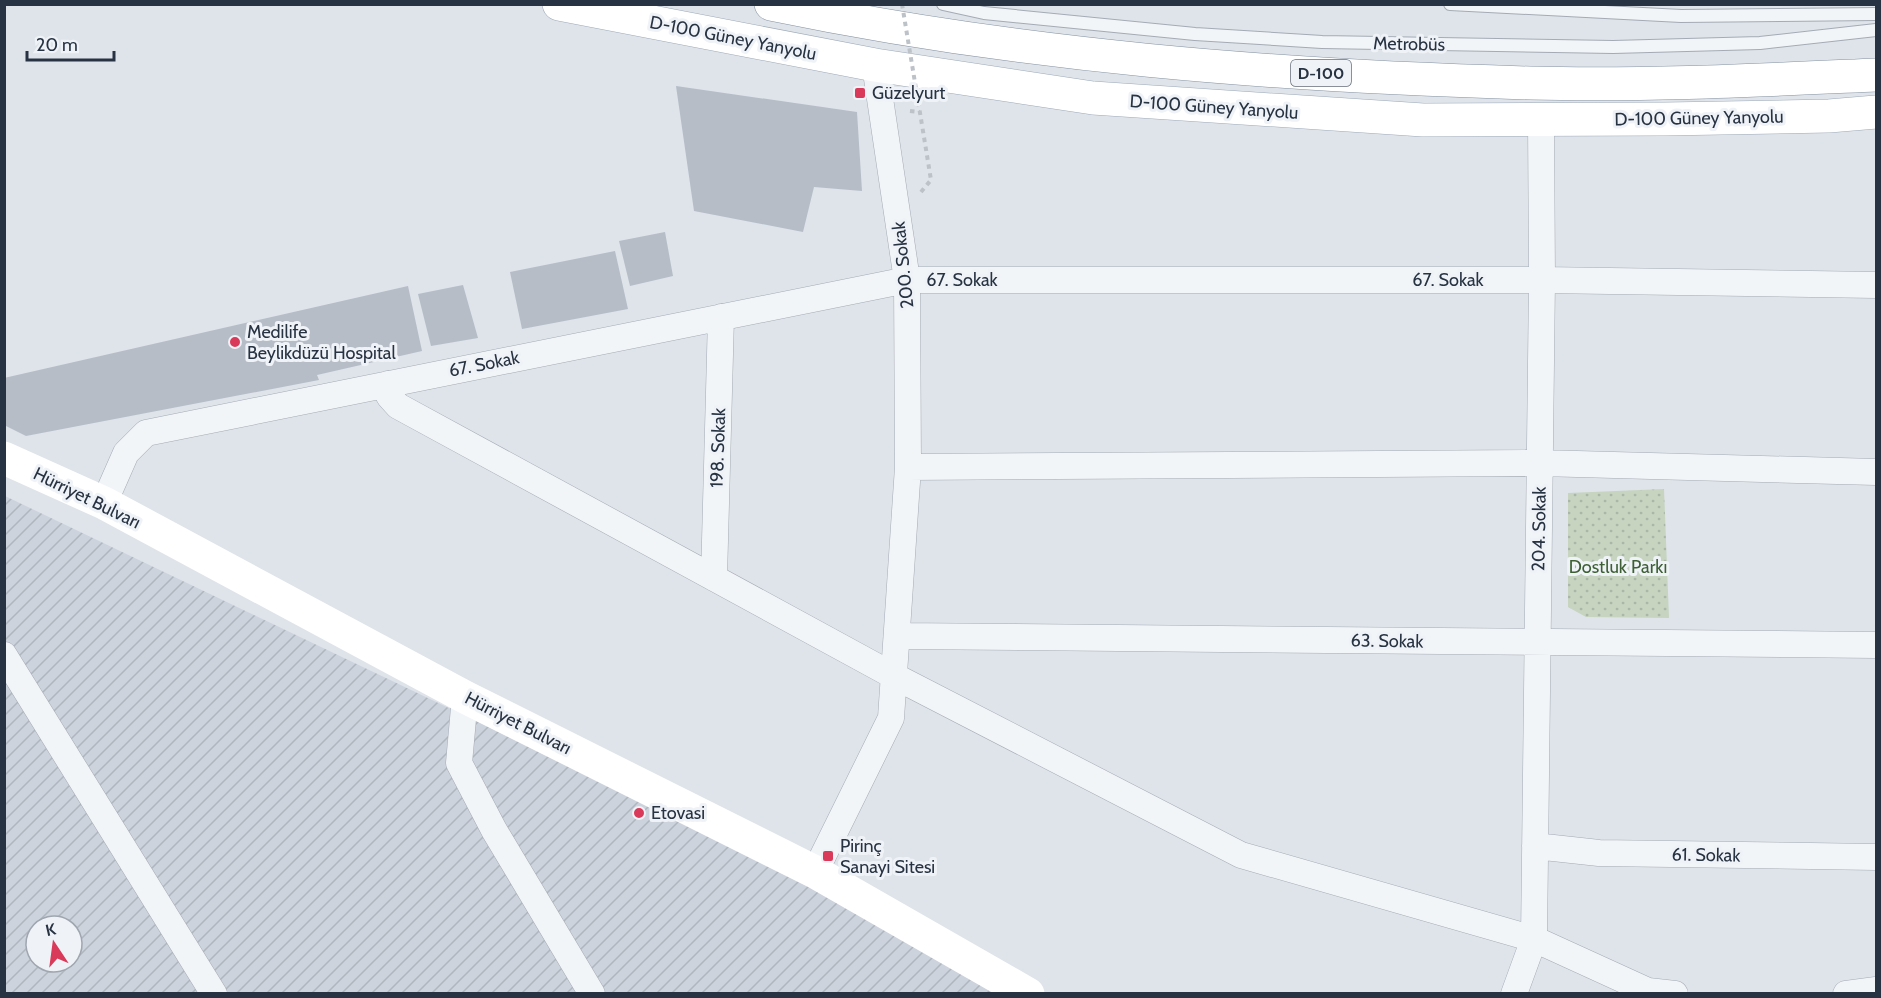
<svg xmlns="http://www.w3.org/2000/svg" width="1881" height="998" viewBox="0 0 1881 998" font-family="Cabin,sans-serif">
<defs>
<pattern id="industrial-furrows" width="10" height="10" patternUnits="userSpaceOnUse" patternTransform="scale(1.5)"><rect width="10" height="10" fill="#cdd3dc"/><path d="M-1 1l2-2M0 10L10 0M9 11l2-2" fill="none" stroke="#b0b6be"/></pattern>
<pattern id="park-dots" width="8" height="8" patternUnits="userSpaceOnUse" patternTransform="scale(1.5)"><rect width="8" height="8" fill="#c6d4c0"/><path d="M2 2h.1M6 6h.1" fill="none" stroke="#aab6a6" stroke-width="1.8" stroke-linecap="round"/></pattern>
</defs>
<rect width="100%" height="100%" fill="#dfe4ea"/>
<path fill="url(#industrial-furrows)" fill-rule="evenodd" d="M5,496L1045,993H5ZM36,926H72V962H36Z"/>
<path fill="url(#park-dots)" d="M1664,489L1669,618L1586,617L1568,607V493Z"/>
<path fill="#b6bdc7" d="M676,86L857,112L862,191L814,187L803,232L694,211Z
M665,232L673,276L630,286L619,241Z
M615,251L628,309L522,329L510,272Z
M463,285L478,338L431,346L418,294Z
M408,286L422,351L317,375L319,380L26,436L4,425V378Z"/>
<g fill="none" stroke-linecap="round" stroke-linejoin="round">
<g stroke="#a4abb4" stroke-width="14">
<path id="lane" d="M943,4L984,13L1195,34L1322,42L1613,47L1760,43L1876,30
M1450,4L1681,16L1876,14"/>
</g>
<g stroke="#a4abb4" stroke-width="27">
<path id="street" d="M875,65L907,280L908,467
M1541,120L1542,280L1534,939L1648,991L1675,994
M388,384L389,396L398,406L894,676L1241,855L1534,939L1514,994
M104,503L126,453L146,433L907,280H1542L1876,285
M714,578L721,317
M897,636L1876,645
M4,655L214,994
M465,697L459,763L494,830L592,994
M1535,846L1599,853L1876,857
M815,872L891,718L908,467L1540,463L1876,472
M1846,994L1876,990"/>
</g>
<g stroke="#9ea9b7" stroke-width="34">
<path id="primary" d="M559,4L875,65L1093,98L1423,120L1665,119L1829,116L1876,112"/>
</g>
<g stroke="#8592a2" stroke-width="34">
<path id="highway" d="M771,4C1021,56 1275,76 1530,83C1645,86 1762,80 1876,75"/>
</g>
<path stroke="#bdc2c9" stroke-width="4" stroke-dasharray="4.5 4.5" stroke-linecap="butt" d="M910,111L920,112
M921,192L931,180L922,125"/>
<use href="#lane" stroke="#f2f5f8" stroke-width="12"/>
<use href="#street" stroke="#f2f5f8" stroke-width="26"/>
<path stroke="#fff" stroke-width="33" d="M4,458L104,503L465,697L815,872L1028,994"/>
<use href="#primary" stroke="#fff" stroke-width="33"/>
<use href="#highway" stroke="#fff" stroke-width="33"/>
<path stroke="#bdc2c9" stroke-width="4" stroke-dasharray="4.5 4.5" stroke-linecap="butt" d="M902,4L922,125"/>
</g>
<g fill="#d93a59" stroke="#eff3f7" stroke-width="2">
<rect x="854" y="87" width="12" height="12" rx="3"/>
<circle cx="235" cy="342" r="6"/>
<circle cx="639" cy="813" r="6"/>
<rect x="822" y="850" width="12" height="12" rx="3"/>
</g>
<g text-anchor="middle" dominant-baseline="central" stroke-width="6" stroke-linejoin="round" paint-order="stroke">
<rect fill="#eff3f7" stroke="#636c78" stroke-width="1.5" x="1291" y="60" width="60" height="26" rx="4.5"/>
<g font-size="16" font-weight="bold" fill="#273242">
<text x="1321" y="73">D-100</text>
</g>
<g font-size="18" fill="#273242" stroke="#eff3f7">
<text transform="translate(733 38) rotate(11)">D-100 Güney Yanyolu</text>
<text transform="translate(1409 44) rotate(1)">Metrobüs</text>
<text transform="translate(1214 107) rotate(4)">D-100 Güney Yanyolu</text>
<text transform="translate(1699 118) rotate(-1)">D-100 Güney Yanyolu</text>
<text transform="translate(903 265) rotate(-96)">200. Sokak</text>
<text x="962" y="280">67. Sokak</text>
<text x="1448" y="280">67. Sokak</text>
<text transform="translate(484 364) rotate(-11)">67. Sokak</text>
<text transform="translate(718 448) rotate(-88)">198. Sokak</text>
<text transform="translate(87 498) rotate(26)">Hürriyet Bulvarı</text>
<text transform="translate(1539 529) rotate(-89)">204. Sokak</text>
<text transform="translate(1387 641) rotate(1)">63. Sokak</text>
<text transform="translate(518 723) rotate(27)">Hürriyet Bulvarı</text>
<text transform="translate(1706 855) rotate(1)">61. Sokak</text>
</g>
<g font-size="18" fill="#273242" stroke="#eff3f7" text-anchor="start">
<text x="872" y="93">Güzelyurt</text>
<text x="247" y="332">Medilife<tspan x="247" dy="21">Beylikdüzü Hospital</tspan></text>
<text x="651" y="813">Etovasi</text>
<text x="840" y="846">Pirinç<tspan x="840" dy="21">Sanayi Sitesi</tspan></text>
</g>
<g font-size="18" fill="#3d5f33" stroke="#eff3f7">
<text x="1618" y="567">Dostluk Parkı</text>
</g>
</g>
<rect width="1881" height="998" fill="none" stroke="#273242" stroke-width="12"/>
<g transform="translate(54 944) rotate(347)"><circle r="28" fill="#eff3f7" stroke="#9fa6af" stroke-width="1.5"/>
<path d="M0-4.5L10 22L0 15L-10 22Z" fill="#d93a59"/>
<text y="-9" font-size="16" font-weight="bold" text-anchor="middle" fill="#273242">K</text>
</g>
<path d="M27 51v9h87v-9" fill="none" stroke="#273242" stroke-width="3"/>
<text x="36" y="51" font-size="18" fill="#273242" stroke="#eff3f7" stroke-width="4.5" paint-order="stroke">20 m</text>
</svg>
